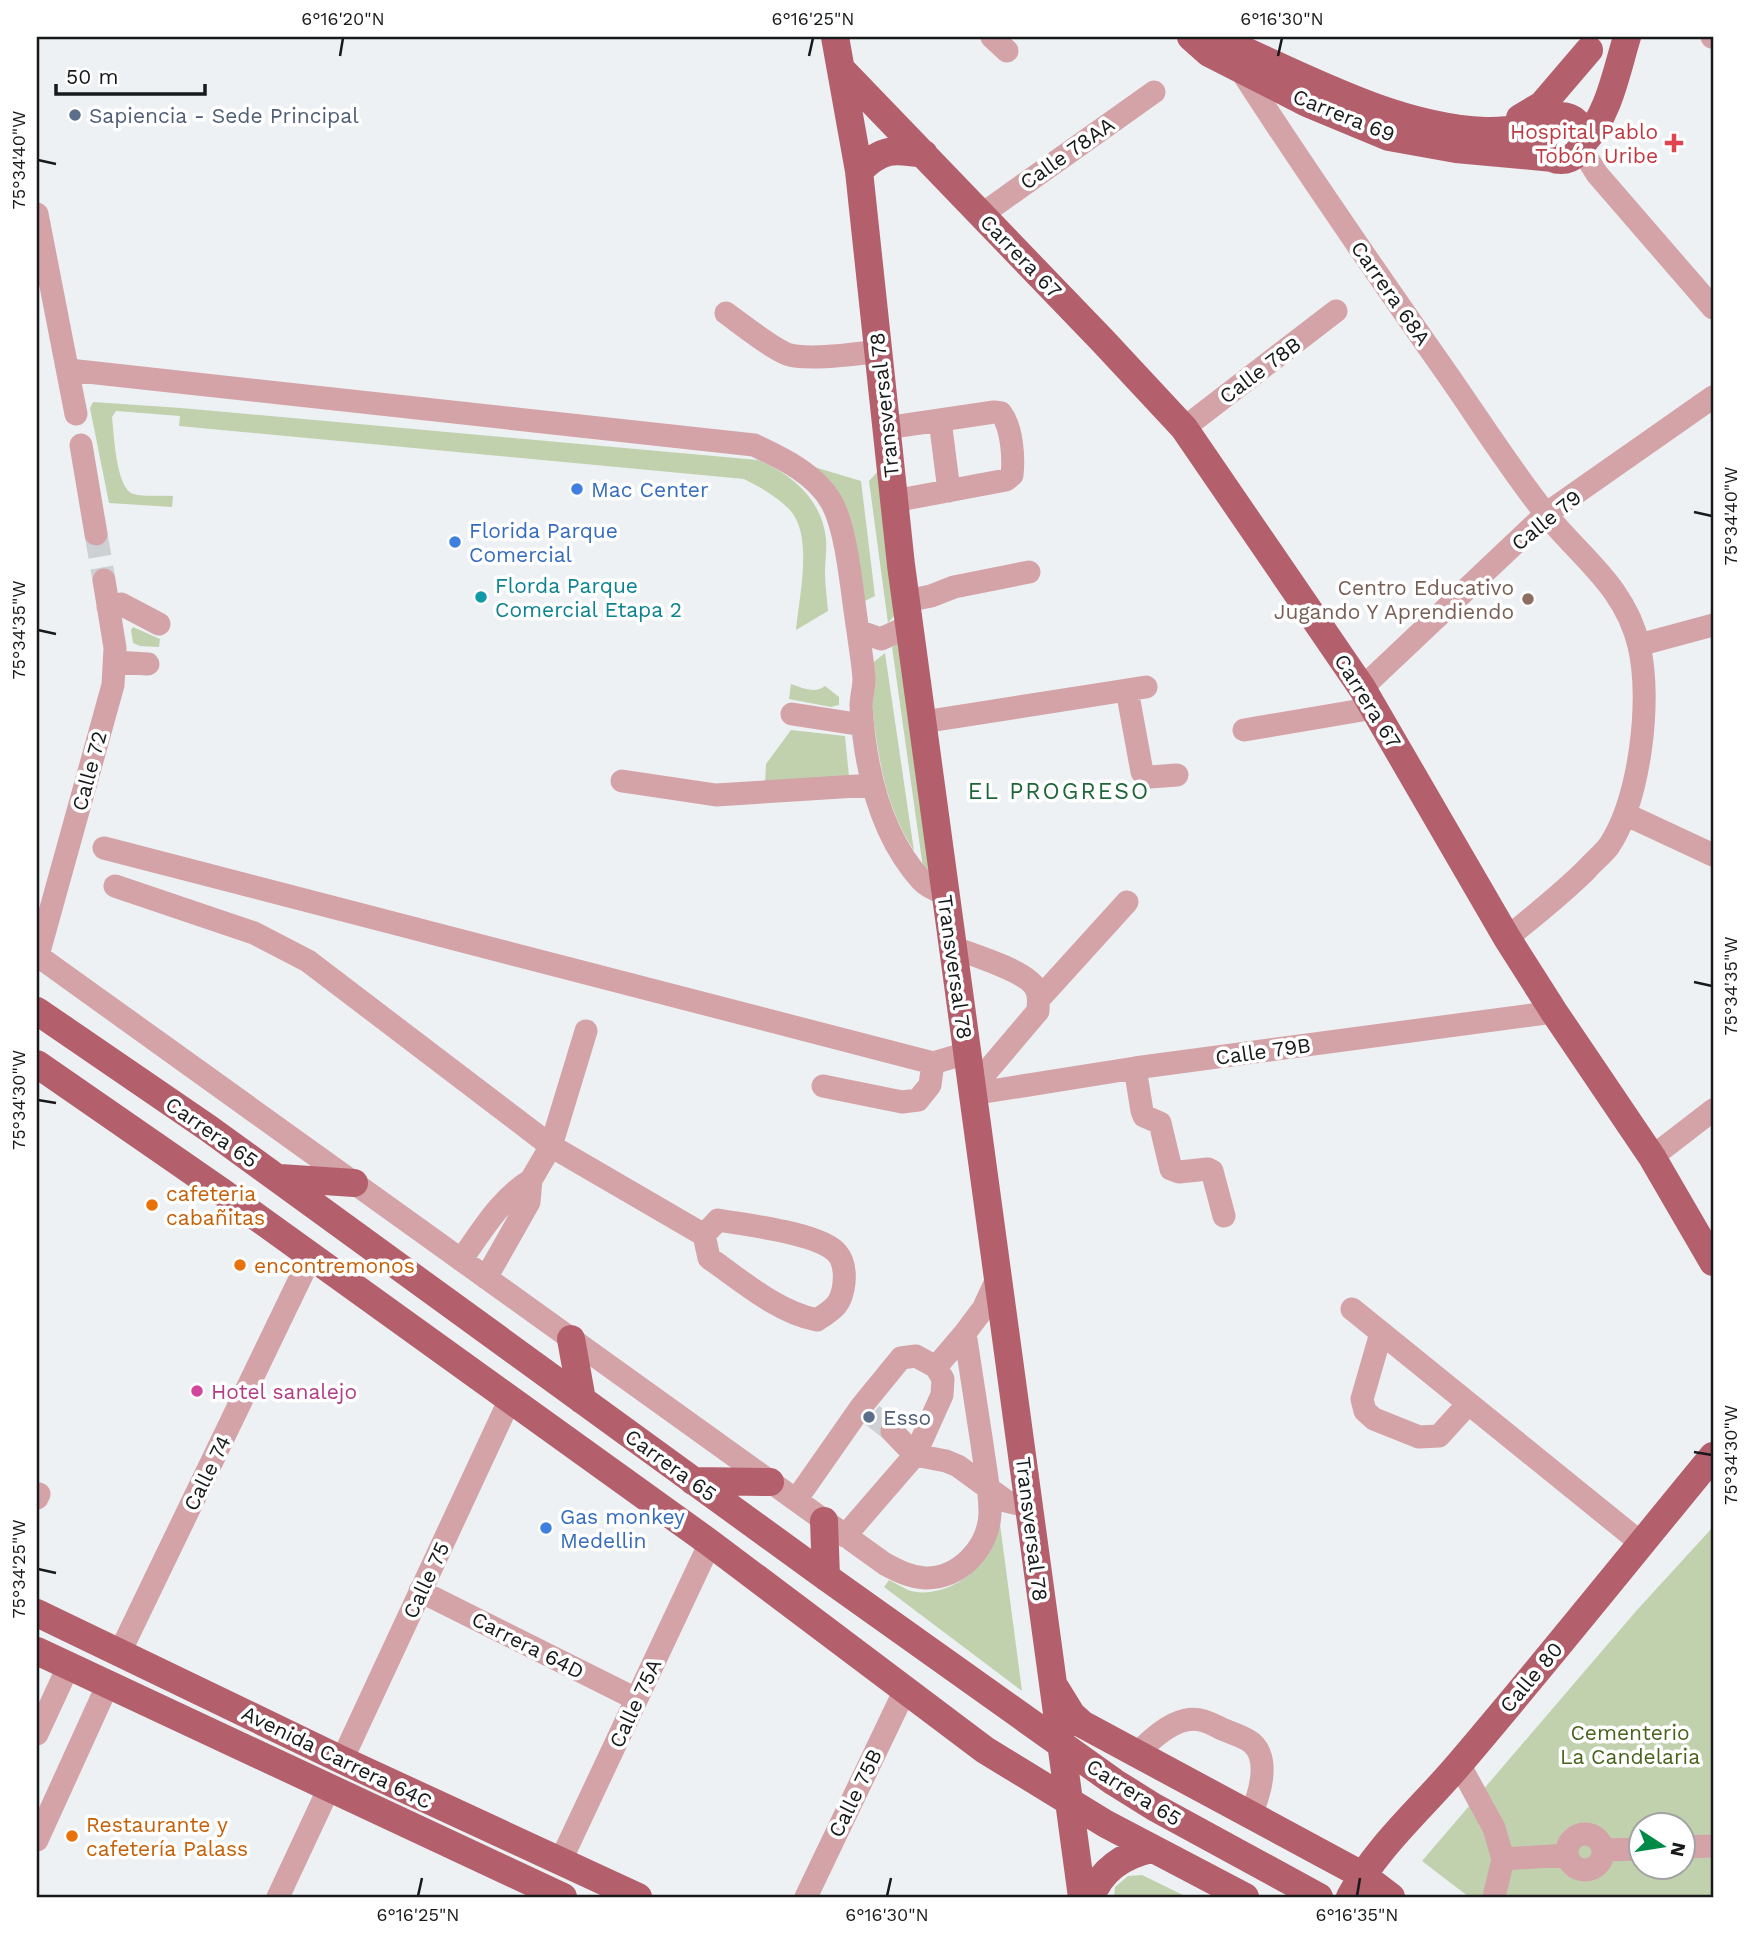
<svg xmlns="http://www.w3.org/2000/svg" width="1750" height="1934" viewBox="0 0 1750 1934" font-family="'Work Sans',sans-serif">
<rect width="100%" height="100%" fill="#edf1f4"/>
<path fill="#c1d1ae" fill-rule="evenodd" d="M93,402L181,408L758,460C793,475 822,500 826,539C827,551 825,561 825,572C825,585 827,598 828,611L796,630C799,597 814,534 789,509C776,496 760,487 744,479L179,426L180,416L116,411L112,417C114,433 116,490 134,494C145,497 160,495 173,496L172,507L109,503L90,408Z
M811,466L861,481L875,596L859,604Z
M881,468L894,616L888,623L869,481Z
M133,627L160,639L159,647L140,646L133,643L131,630Z
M903,639L936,879L923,868L892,647Z
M885,653L914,851C878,795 876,734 868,670L870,665Z
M791,684C803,688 815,694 825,686L839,697V705L831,707L789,699Z
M791,730L845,736L849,776L765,784L766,764Z
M1000,1524L1022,1691L884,1587L889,1580C895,1583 902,1587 908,1590C930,1598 962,1585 977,1567C988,1555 994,1538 1000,1524Z
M1713,1527V1897H1469L1422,1861L1637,1610ZM1642,1826H1684V1868H1642Z
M1142,1875L1187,1897H1114L1115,1887L1128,1876Z"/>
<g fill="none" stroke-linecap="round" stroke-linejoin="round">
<path stroke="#cdd1d3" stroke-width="23" stroke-dasharray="23 11" stroke-linecap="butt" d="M96,534L104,580
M872,1415L892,1431"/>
<path stroke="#d4a3a8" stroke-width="23" d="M992,37L1007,51
M1712,37H1713
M1240,69C1307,173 1377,274 1448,375C1480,421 1511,470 1546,514C1581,558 1625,586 1639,646C1652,700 1640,799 1609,846C1603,854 1594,861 1587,869C1562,894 1535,915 1507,938
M1581,148L1597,174L1713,308
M37,214L76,414
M981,215L1154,92
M726,313C740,323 775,351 790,355C811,360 857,354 878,351
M69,370L754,445C782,458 816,474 832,503C848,533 852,596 858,631L881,639L909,626
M940,420L949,491
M886,428L994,412L1001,413C1012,427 1014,458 1012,475L1006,480L894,501
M1184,428L1336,311
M81,445L96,534
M906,601L931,596L954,587L1029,572
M108,607L121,604L159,624
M858,631C860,647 863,663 864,679C864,688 861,697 861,706C865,767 880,835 922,881C927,887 938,891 945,894
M1639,645L1713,625
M116,662L148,664
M1362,688L1546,514L1713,397
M1127,690L1142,772L1150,777L1177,775
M792,714L863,725
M923,722L1146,687
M1244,730L1374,708
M622,781L716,795L873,785
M1625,814L1713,855
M104,848L933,1063L967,1053
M115,886L254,933L308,961L551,1146L704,1235L709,1258C742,1281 777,1312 817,1320C834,1309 842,1304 844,1283C845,1272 844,1261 837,1253C820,1233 745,1225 718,1220L704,1235
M952,947C972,955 1028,971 1036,989C1040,996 1038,1004 1038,1011L972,1089
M38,956L885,1564C898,1571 910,1577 925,1578C960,1579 989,1547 990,1513C990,1490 985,1467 982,1444C976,1407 971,1370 965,1333L983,1309L997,1279
M37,959L113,685L115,648L104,580
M1039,999L1127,902
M1135,1068L1142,1111L1144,1116L1160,1123L1171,1169L1179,1172L1208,1169L1212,1171L1224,1216
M823,1086L902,1102L918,1100L930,1085L933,1063
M972,1094L1135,1068L1554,1012
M1652,1157L1713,1110
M461,1260C482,1231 500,1199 531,1180
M486,1278L529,1202L531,1180L551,1146L586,1031
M1352,1309L1641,1543
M1381,1333L1362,1399L1365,1411L1374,1419L1419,1437L1439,1436L1468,1404
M892,1431L915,1455L942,1395L943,1379L936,1367
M37,1498L39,1494
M796,1500L861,1407L901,1358L916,1356L936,1367L965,1333
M845,1536L915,1455L946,1461L958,1466L1006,1501L1030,1507
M420,1591L636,1699
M120,1652L311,1256
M37,1734L69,1665
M1136,1754C1150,1741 1167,1724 1186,1720C1200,1717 1210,1723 1222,1729C1231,1733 1245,1737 1252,1743C1271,1760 1259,1797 1250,1816
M342,1760L510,1399
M1459,1764L1494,1828L1503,1859L1567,1855
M1567 1852a18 18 0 1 1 36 0a18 18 0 1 1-36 0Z
M37,1840L108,1684
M1684,1847L1713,1846
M1603,1850L1642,1849
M560,1862L710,1543
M278,1897L329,1788
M806,1897L905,1690
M1494,1897L1503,1859"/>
<path stroke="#b45f6c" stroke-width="28" d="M835,37L859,171L901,565L1082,1897
M1191,37L1209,53L1307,103L1389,137L1456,149L1553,158
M1220,37L1232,45C1311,80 1397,127 1485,131C1505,132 1524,128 1544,123
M841,69L1102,340L1184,428L1362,688L1507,938L1554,1012L1652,1157L1713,1262
M1539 138a22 22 0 1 1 44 0a22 22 0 1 1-44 0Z
M1520,118L1542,105L1589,50
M1583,143C1609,114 1616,73 1627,37
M859,171C882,148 893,149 924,154
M37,1011L208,1128L826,1577L1114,1782L1154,1807L1319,1897
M37,1064L222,1192L710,1543L985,1750L1106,1824L1245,1897
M280,1178L354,1183
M571,1339L582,1400
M693,1481L770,1482
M824,1521L826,1577
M37,1613L342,1760L638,1897
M37,1651L563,1897
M1056,1689L1072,1715L1082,1724L1362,1875L1391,1897
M1091,1897C1101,1870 1124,1855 1151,1849
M1350,1897C1377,1846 1423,1807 1460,1763C1546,1662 1629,1558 1713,1456"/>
</g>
<path fill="none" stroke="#17191a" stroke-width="2.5" d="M340,56L343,38M809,56L813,38M1278,56L1282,38M38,160L56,164M1694,512L1712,516M38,630L56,634M1694,982L1712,986M38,1100L56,1103M1694,1452L1712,1455M38,1569L56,1573M418,1896L422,1878M887,1896L891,1878M1357,1896L1360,1878"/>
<g fill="#5c6f8a" stroke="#fff" stroke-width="2.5">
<circle cx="75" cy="115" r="7"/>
<circle cx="869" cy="1417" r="7"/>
</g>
<path fill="#e0444e" stroke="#fff" stroke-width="2.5" d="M1670.5 132.5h7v7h7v7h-7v7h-7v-7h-7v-7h7z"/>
<g fill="#3f7fe0" stroke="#fff" stroke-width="2.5">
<circle cx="577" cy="489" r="7"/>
<circle cx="455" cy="542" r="7"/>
<circle cx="546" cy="1528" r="7"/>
</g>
<circle fill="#0f9aa8" stroke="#fff" stroke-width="2.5" cx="481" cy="597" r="7"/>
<circle fill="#8d6e63" stroke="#fff" stroke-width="2.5" cx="1528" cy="599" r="7"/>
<g fill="#e8710a" stroke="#fff" stroke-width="2.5">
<circle cx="152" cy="1205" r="7"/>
<circle cx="240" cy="1265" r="7"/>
<circle cx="72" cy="1836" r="7"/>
</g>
<circle fill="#d1479c" stroke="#fff" stroke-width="2.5" cx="197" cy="1391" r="7"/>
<g text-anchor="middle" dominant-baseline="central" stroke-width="7" stroke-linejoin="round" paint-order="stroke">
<g font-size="21" fill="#4e5e75" stroke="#fff" text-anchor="start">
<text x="89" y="115">Sapiencia - Sede Principal</text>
<text x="883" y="1417">Esso</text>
</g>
<g font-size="21" fill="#17191a" stroke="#fff">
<text transform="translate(1344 115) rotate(22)">Carrera 69</text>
<text transform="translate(1067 153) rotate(-35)">Calle 78AA</text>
<text transform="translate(1021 256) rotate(46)">Carrera 67</text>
<text transform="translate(1391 293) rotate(55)">Carrera 68A</text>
<text transform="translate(1260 370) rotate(-37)">Calle 78B</text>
<text transform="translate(884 405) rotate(-96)">Transversal 78</text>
<text transform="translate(1546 520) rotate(-39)">Calle 79</text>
<text transform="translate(1368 701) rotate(58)">Carrera 67</text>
<text transform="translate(89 771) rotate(-75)">Calle 72</text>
<text transform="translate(955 967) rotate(82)">Transversal 78</text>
<text transform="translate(1263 1051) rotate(-8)">Calle 79B</text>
<text transform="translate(212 1132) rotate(35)">Carrera 65</text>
<text transform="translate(671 1465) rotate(36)">Carrera 65</text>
<text transform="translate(207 1473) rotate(-64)">Calle 74</text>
<text transform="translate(1032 1529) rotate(83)">Transversal 78</text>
<text transform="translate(426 1580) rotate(-65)">Calle 75</text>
<text transform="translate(528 1645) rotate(27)">Carrera 64D</text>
<text transform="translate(1531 1677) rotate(-50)">Calle 80</text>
<text transform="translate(635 1703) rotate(-65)">Calle 75A</text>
<text transform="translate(337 1757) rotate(26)">Avenida Carrera 64C</text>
<text transform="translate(1134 1792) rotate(32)">Carrera 65</text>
<text transform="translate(855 1793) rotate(-64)">Calle 75B</text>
</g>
<g font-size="21" fill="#be3a42" stroke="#fff" text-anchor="end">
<text x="1658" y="131">Hospital Pablo<tspan x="1658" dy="24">Tobón Uribe</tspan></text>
</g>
<g font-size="21" fill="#366cbe" stroke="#fff" text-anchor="start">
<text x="591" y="489">Mac Center</text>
<text x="469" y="530">Florida Parque<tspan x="469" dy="24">Comercial</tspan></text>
<text x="560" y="1516">Gas monkey<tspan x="560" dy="24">Medellin</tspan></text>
</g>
<g font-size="21" fill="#0d838f" stroke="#fff" text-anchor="start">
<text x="495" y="585">Florda Parque<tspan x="495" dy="24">Comercial Etapa 2</tspan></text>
</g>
<g font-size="21" fill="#785e54" stroke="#fff" text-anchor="end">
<text x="1514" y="587">Centro Educativo<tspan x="1514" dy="24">Jugando Y Aprendiendo</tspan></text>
</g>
<g font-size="21" fill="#c56008" stroke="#fff" text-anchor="start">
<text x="166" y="1193">cafeteria<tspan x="166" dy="24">cabañitas</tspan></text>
<text x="254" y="1265">encontremonos</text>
<text x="86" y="1824">Restaurante y<tspan x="86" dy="24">cafetería Palass</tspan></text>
</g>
<g font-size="21" fill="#b23c85" stroke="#fff" text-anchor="start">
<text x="211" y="1391">Hotel sanalejo</text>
</g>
<g font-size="21" fill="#49621c" stroke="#fff">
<text x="1630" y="1732">Cementerio<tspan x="1630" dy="24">La Candelaria</tspan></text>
</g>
<g font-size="23" letter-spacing="2" fill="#1f673b" stroke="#fff">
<text x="1059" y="791">EL PROGRESO</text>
</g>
</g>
<rect width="1750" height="1934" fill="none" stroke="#ffffff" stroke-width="77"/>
<g transform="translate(1662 1846) rotate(102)"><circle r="33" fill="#ffffff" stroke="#a2a3a3" stroke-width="2"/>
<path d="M0-5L12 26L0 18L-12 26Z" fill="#008a48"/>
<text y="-10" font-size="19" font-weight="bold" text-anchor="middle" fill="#17191a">N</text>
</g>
<path d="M56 84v10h149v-10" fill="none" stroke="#17191a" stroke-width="3.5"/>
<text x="66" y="84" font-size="21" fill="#17191a" stroke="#ffffff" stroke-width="5" paint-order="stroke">50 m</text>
<rect x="38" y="38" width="1674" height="1858" fill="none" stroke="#17191a" stroke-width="2.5"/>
<g font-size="18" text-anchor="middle" fill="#17191a">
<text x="343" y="25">6°16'20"N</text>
<text x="813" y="25">6°16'25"N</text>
<text x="1282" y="25">6°16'30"N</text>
<text transform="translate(19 160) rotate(-90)" y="6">75°34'40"W</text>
<text transform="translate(1731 516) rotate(-90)" y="6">75°34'40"W</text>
<text transform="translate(19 630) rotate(-90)" y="6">75°34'35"W</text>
<text transform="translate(1731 986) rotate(-90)" y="6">75°34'35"W</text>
<text transform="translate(19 1100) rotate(-90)" y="6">75°34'30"W</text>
<text transform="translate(1731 1455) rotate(-90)" y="6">75°34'30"W</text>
<text transform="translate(19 1569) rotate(-90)" y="6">75°34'25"W</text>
<text x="418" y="1921">6°16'25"N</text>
<text x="887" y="1921">6°16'30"N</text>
<text x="1357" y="1921">6°16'35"N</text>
</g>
</svg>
